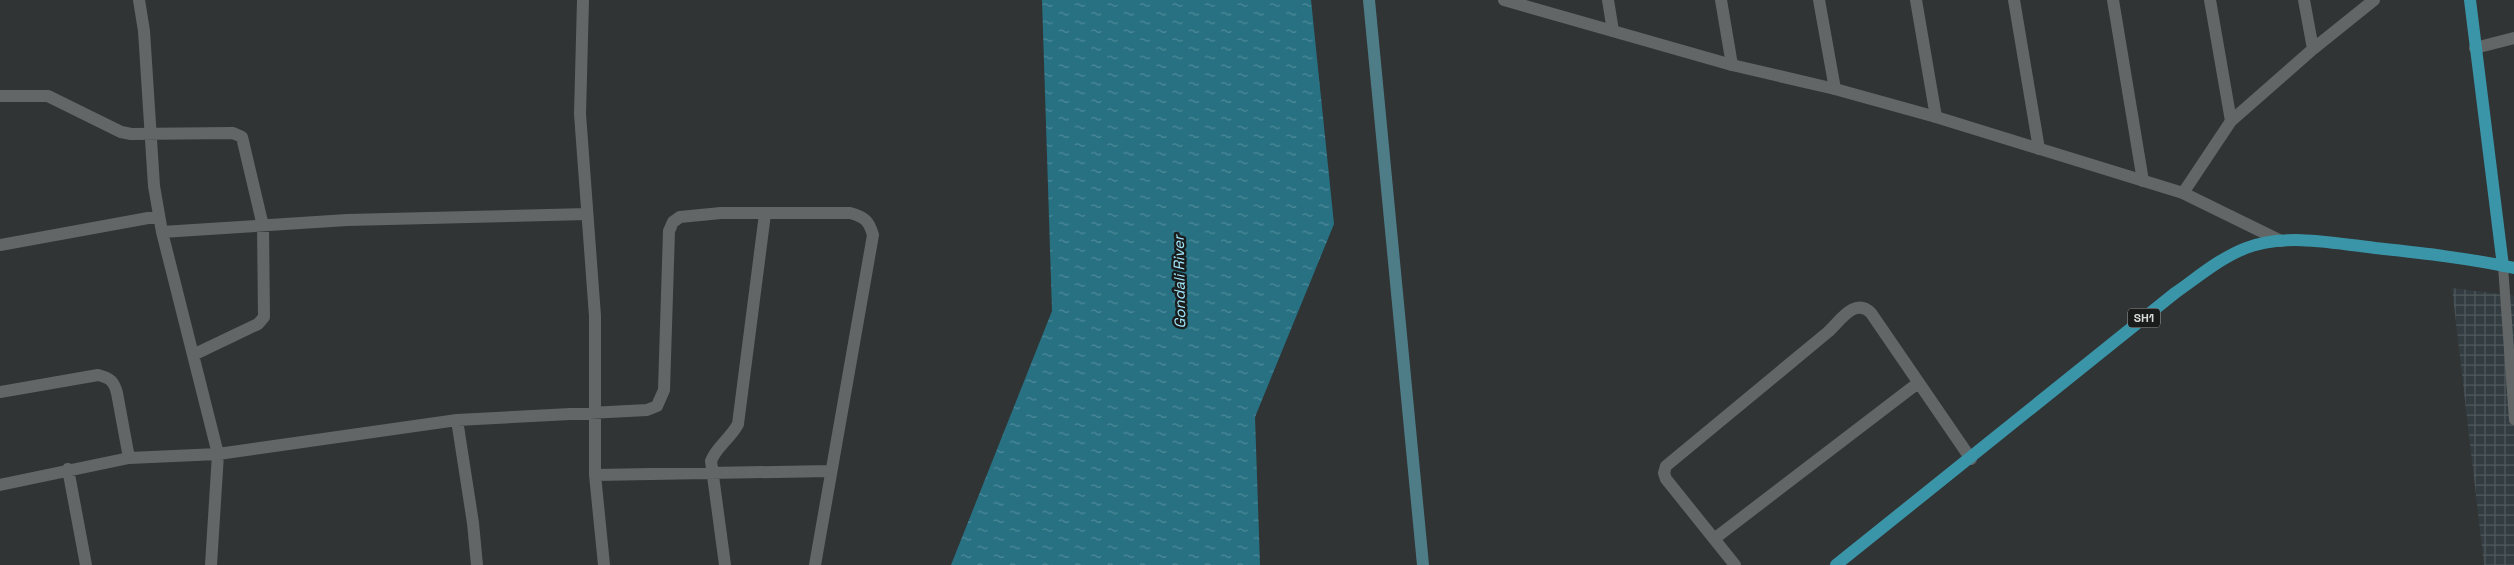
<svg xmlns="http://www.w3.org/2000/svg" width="2514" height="565" viewBox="0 0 2514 565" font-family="'Space Grotesk',sans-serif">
<defs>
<pattern id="industrial-grid" width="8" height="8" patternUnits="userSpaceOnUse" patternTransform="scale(1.25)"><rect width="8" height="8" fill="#333d41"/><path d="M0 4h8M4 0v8" fill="none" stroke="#50585c"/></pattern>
<pattern id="water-ripples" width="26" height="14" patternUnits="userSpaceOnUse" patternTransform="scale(1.25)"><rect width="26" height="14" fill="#277183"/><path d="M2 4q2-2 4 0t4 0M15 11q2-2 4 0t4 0" fill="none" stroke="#508b9a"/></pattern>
</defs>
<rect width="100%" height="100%" fill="#303434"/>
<path fill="url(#industrial-grid)" d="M2452,288L2514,296V565H2484Z"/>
<path fill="url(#water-ripples)" d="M1042,0H1311L1334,224L1255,417L1260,565H951L1052,311Z"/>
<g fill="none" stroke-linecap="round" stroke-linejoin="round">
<path stroke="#626667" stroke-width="10" d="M2503,266L2514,420"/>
<path stroke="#626667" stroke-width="12" d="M139,0L144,31L154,186L162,232L347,220L587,214
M583,0L580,114L595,316V475L604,565
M1608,0L1613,31
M1721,0L1732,65
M1819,0L1835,89
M1916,0L1936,117
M2014,0L2039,149
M2113,0L2143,181
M2210,0L2231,121
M2304,0L2313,49
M2475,48L2514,38
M0,96H48L121,132L131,134L233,133L242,137L263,226L264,317L258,324L193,355
M2183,193L2231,121L2313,49L2374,0
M162,232L218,454L211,565
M0,245L159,216
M0,392L98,375C110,378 114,381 117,393L129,458
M457,420L473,523L477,565
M68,469L86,565
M595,475L830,471
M0,485L129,458L218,454L457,420L647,410L657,406L664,390L669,231L673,222L680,217L721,213H850C865,217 869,221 873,235L815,565
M1714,539L1918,383
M725,565L711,461C716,447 731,438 738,424L765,214
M1735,565L1666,479L1664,473L1666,466L1828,332C1840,321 1855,297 1871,313L1971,459"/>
<path stroke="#626667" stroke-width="12" d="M1504,0L1732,65L1835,89L1936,117L2183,193L2281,241"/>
<path stroke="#4e7d88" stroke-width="12" d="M1369,0L1423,565"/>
<path stroke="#3b95a9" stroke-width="12" d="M2470,0L2503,266
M1836,565L2175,293C2198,277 2220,258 2246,248C2285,233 2335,243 2375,248C2421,253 2468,258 2514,268"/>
</g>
<g text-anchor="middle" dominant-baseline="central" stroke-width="5" stroke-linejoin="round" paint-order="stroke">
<rect fill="#1a1b1b" stroke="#9e9fa0" stroke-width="1" x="2128" y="308.5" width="32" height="19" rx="4"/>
<g font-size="12" font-weight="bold" fill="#d6d8d9">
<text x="2144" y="318">SH1</text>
</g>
<g font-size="15" font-style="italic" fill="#a2e8fd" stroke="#1a1b1b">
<text transform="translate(1179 282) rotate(-91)">Gondali River</text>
</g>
</g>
</svg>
